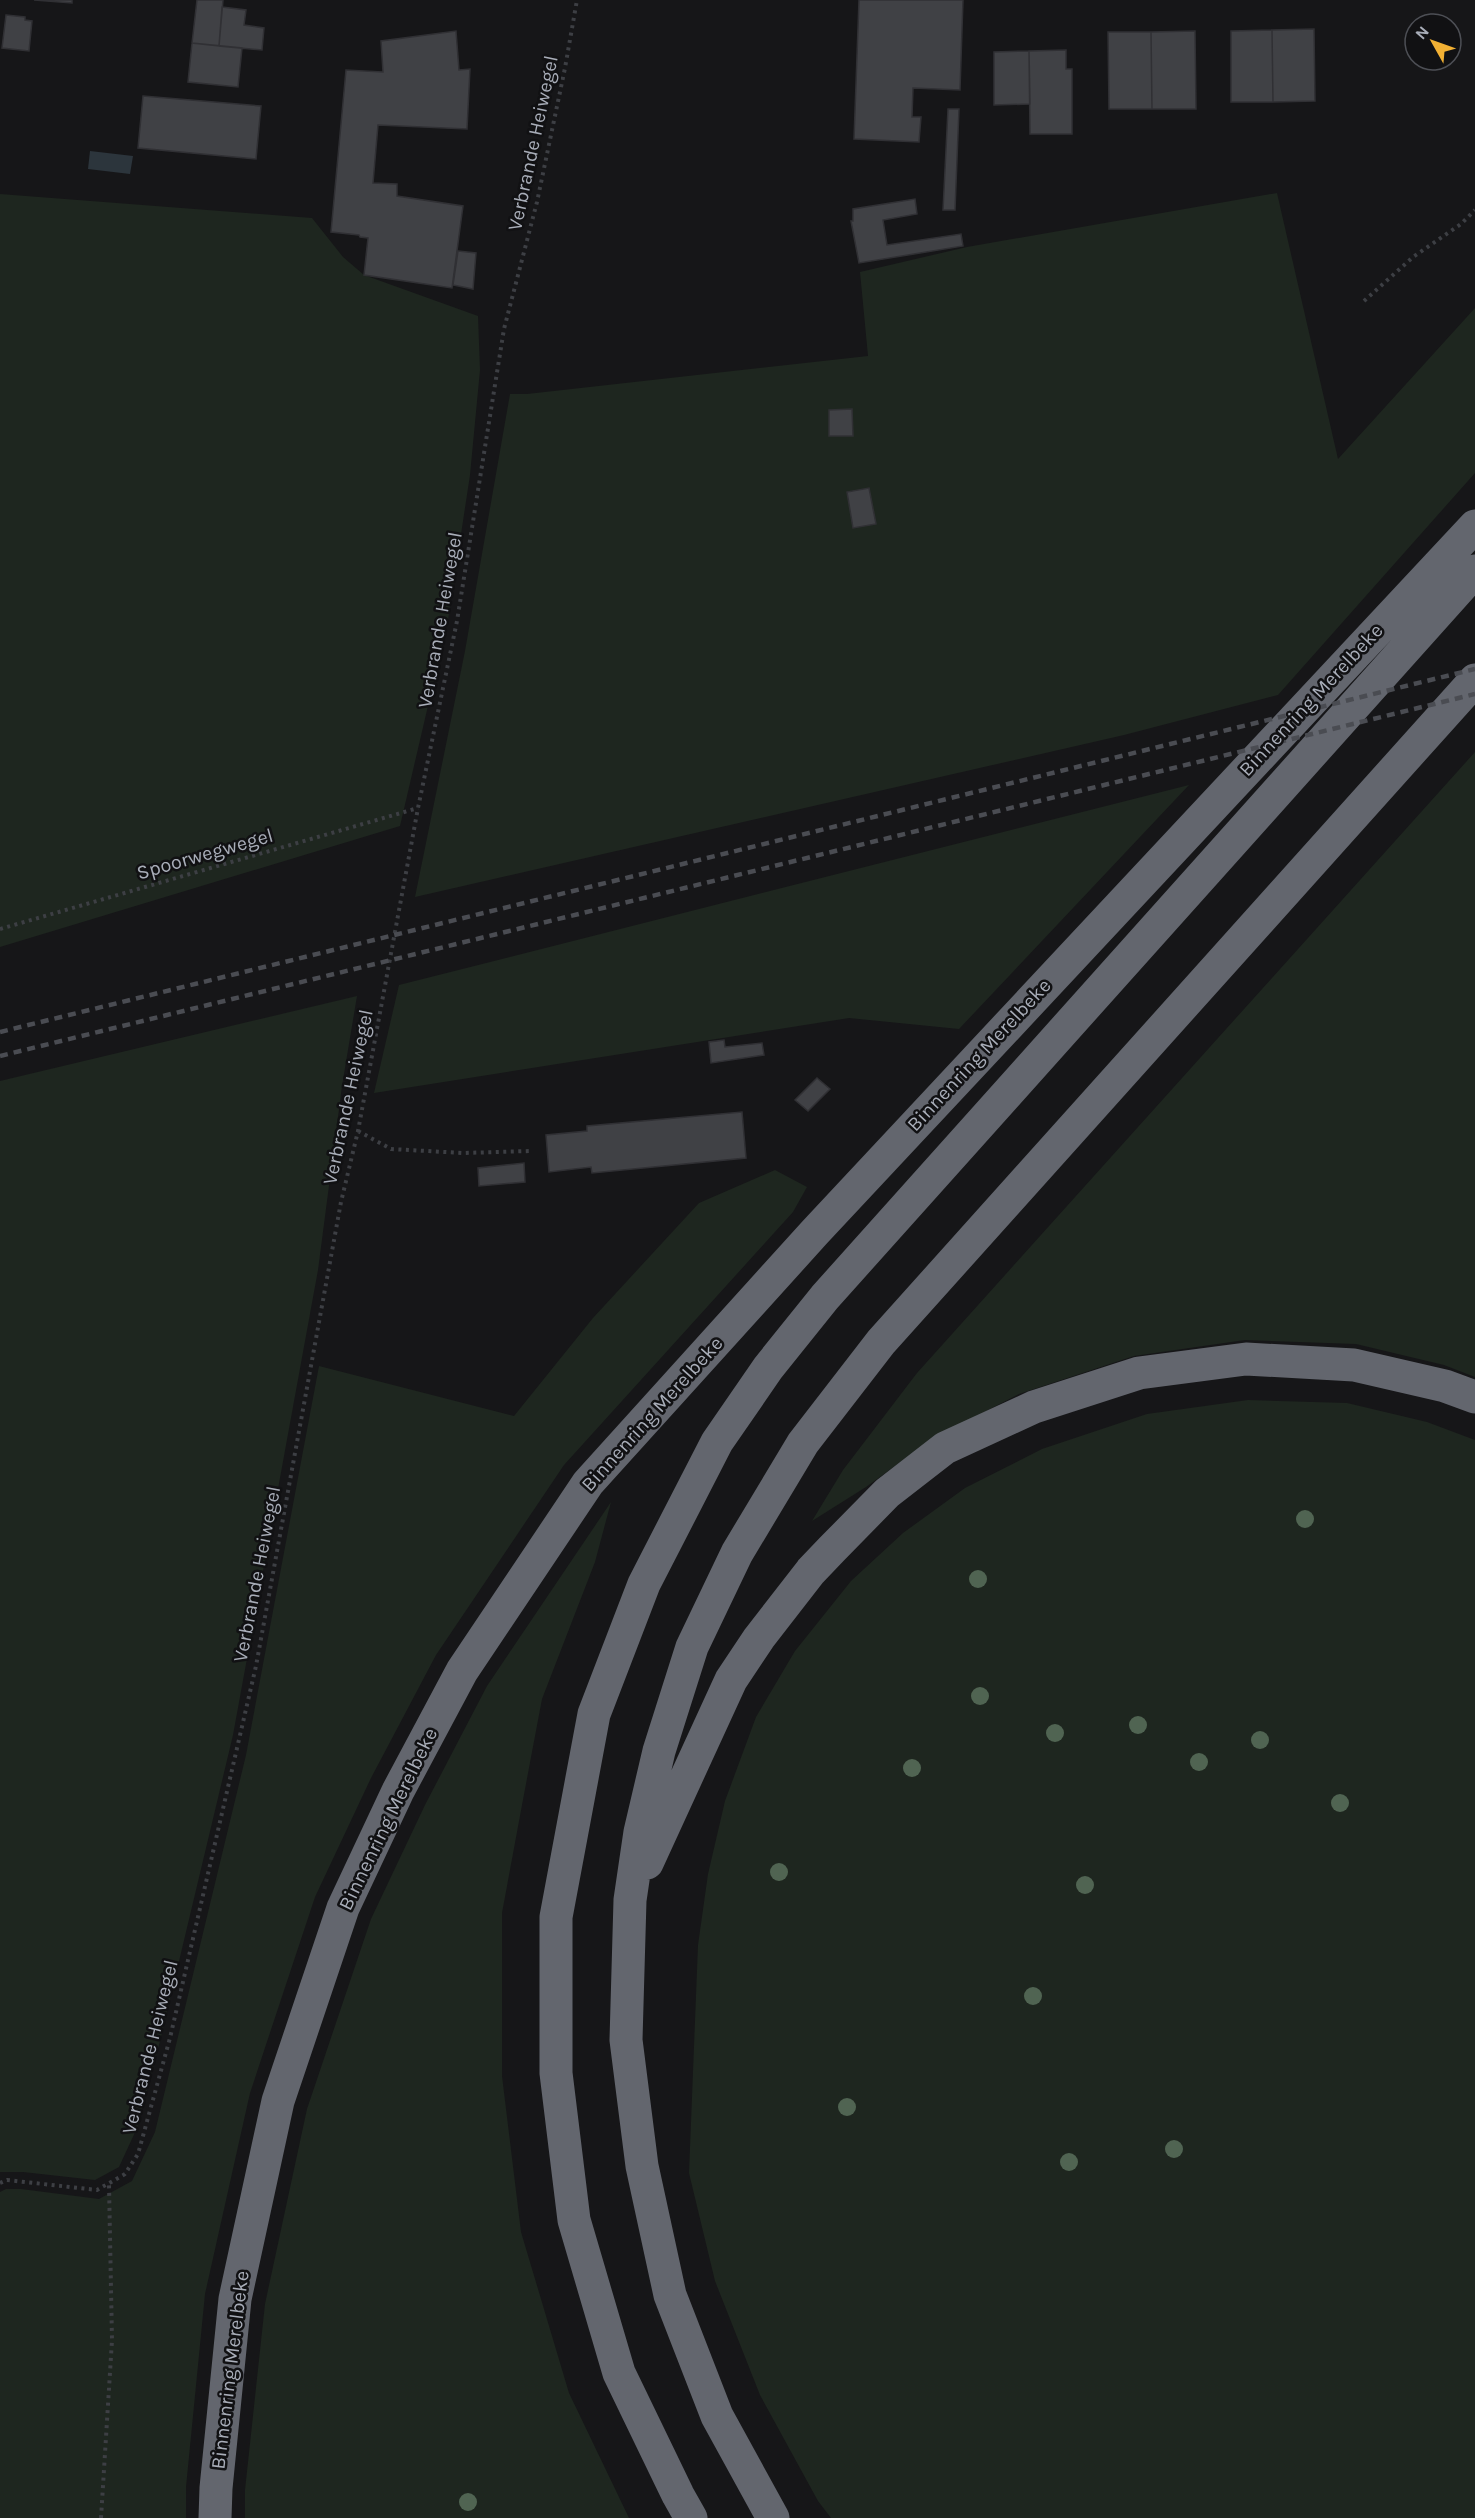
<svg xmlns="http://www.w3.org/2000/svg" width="1475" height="2518" viewBox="0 0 1475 2518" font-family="Karla,sans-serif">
<rect width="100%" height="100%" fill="#161618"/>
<path fill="#1e261f" d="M1277,193L1338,459L1475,308V473L1278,695L1124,735L415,897L465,651L510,394H527L868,356L860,272L967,247Z
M0,194L312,218L343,257L364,275L478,316L480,370L470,475L448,620L400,826L0,947Z
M1475,752V1377L1444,1365L1356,1344L1245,1340L1134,1356L1019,1394L934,1438L866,1487L812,1521L843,1470L917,1373Z
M1189,785L959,1029L849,1018L374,1093L399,985Z
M357,996L342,1086L318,1270L233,1735L159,2045L137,2128L119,2167L95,2180L23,2172H0V1081Z
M775,1170L807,1187L793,1212L564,1465L436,1655L371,1778L315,1897L250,2093L205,2294L186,2487V2518H0V2192L6,2189H21L99,2199L132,2181L155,2132L246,1755L319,1366L514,1416L593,1318L699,1203Z
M1248,1400L1347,1403L1427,1422L1475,1440V2518H831L818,2501L760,2395L715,2281L689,2173L698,1945L708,1874L725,1801L756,1717L795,1651L851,1581L903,1533L965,1488L1042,1449L1147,1414Z
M611,1502L595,1562L542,1699L522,1805L502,1913V2076L521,2232L569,2393L629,2518H245V2490L265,2304L307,2109L371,1919L425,1805L487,1686Z"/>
<path fill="#2c353c" d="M90,151L133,156L130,174L88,169Z"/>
<path fill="#404145" stroke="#303034" stroke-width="1.5" d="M34,0H72V3Z
M197,0H223L219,46L192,43Z
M859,0H963L960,90L913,88L912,117H921L919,142L854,139Z
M222,7L246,10L244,25L264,28L262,50L219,46Z
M6,15L25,17V20L32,21L29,51L2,48Z
M1314,29L1315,101L1273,102L1272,30Z
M1272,30L1273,102H1231V31Z
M456,31L459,70L470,69L467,129L378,125L373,183L397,184V196L463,206L452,288L364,275L368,238L360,237L359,235L331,232L346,70L383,72L381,41Z
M1195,31L1196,109H1152L1151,32Z
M1108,32H1151L1152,109H1109Z
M192,43L242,48L238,87L188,82Z
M1066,50V69H1072V134H1030L1029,51Z
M1029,51L1030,104L994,105V52Z
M143,96L261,106L256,159L138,148Z
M948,109H959L955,210H943Z
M915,199L917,214L883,220L887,245L961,234L963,246L859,263L851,221H853V209Z
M458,251L476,253L473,289L453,285Z
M852,409L853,436H829V410Z
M869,488L876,524L853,528L847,492Z
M724,1040L725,1047L762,1043L764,1055L711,1063L709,1042Z
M817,1078L830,1089L808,1111L795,1100Z
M742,1112L746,1158L592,1173L591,1167L549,1172L546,1135L587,1131V1126Z
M524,1163L525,1182L479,1186L478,1168Z"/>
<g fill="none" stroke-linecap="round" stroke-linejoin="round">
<path stroke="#3d3f44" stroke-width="4" stroke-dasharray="3 4.5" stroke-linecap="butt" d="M1364,301L1413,257L1461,224L1475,210
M0,929L418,808
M358,1131L391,1149L463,1153L530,1151
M0,2183L7,2180L97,2190L125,2174L138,2154L170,2038L256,1666L341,1202L358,1131L418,808L457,621L504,329L537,202L565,68L577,0
M101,2518L112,2340L109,2184"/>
<path stroke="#63666e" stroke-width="33" d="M647,1863L731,1680L759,1638L811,1571L832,1549L887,1493L945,1448L1034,1407L1139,1373L1246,1359L1354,1365L1445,1386L1475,1397
M215,2518L216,2488L235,2299L278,2101L343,1908L398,1791L462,1671L588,1483L815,1232L1475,526
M691,2518L678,2495L619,2373L574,2220L556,2073V1917L594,1714L644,1584L717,1442L768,1368L825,1297L1475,571
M773,2518L717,2416L670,2295L642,2166L626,2040L630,1900L640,1832L659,1751L692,1647L737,1553L803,1443L881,1342L1475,680"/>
<path stroke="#4a4c52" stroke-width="4.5" stroke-dasharray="8 6" stroke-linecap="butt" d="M0,1032L1475,669
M0,1056L1475,694"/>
</g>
<g fill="#506452">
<circle cx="1305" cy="1519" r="9"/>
<circle cx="978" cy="1579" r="9"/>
<circle cx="980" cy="1696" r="9"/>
<circle cx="1138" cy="1725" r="9"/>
<circle cx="1055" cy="1733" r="9"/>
<circle cx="1260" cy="1740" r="9"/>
<circle cx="1199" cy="1762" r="9"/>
<circle cx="912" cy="1768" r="9"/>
<circle cx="1340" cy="1803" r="9"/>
<circle cx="779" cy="1872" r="9"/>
<circle cx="1085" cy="1885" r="9"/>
<circle cx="1033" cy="1996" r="9"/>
<circle cx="847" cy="2107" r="9"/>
<circle cx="1174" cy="2149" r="9"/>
<circle cx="1069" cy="2162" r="9"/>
<circle cx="468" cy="2502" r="9"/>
</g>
<g text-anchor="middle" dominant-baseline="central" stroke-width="5" stroke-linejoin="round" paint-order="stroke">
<g font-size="20" fill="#a8adb8" stroke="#111113">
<text transform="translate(533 143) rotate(-78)">Verbrande Heiwegel</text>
<text transform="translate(440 620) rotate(-80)">Verbrande Heiwegel</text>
<text transform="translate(1311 700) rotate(-47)">Binnenring Merelbeke</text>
<text transform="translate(205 854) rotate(-16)">Spoorwegwegel</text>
<text transform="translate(979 1055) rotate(-47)">Binnenring Merelbeke</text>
<text transform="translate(348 1097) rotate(-78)">Verbrande Heiwegel</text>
<text transform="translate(652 1414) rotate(-48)">Binnenring Merelbeke</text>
<text transform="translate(257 1574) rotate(-79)">Verbrande Heiwegel</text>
<text transform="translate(388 1819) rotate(-64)">Binnenring Merelbeke</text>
<text transform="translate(150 2047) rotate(-76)">Verbrande Heiwegel</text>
<text transform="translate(230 2370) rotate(-83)">Binnenring Merelbeke</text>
</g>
</g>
<g transform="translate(1433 42) rotate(310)"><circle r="28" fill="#111113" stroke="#4d4f55" stroke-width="1.5"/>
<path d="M0-4.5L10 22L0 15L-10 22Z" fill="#f2b134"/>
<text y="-9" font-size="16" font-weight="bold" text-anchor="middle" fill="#a8adb8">N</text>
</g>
</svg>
